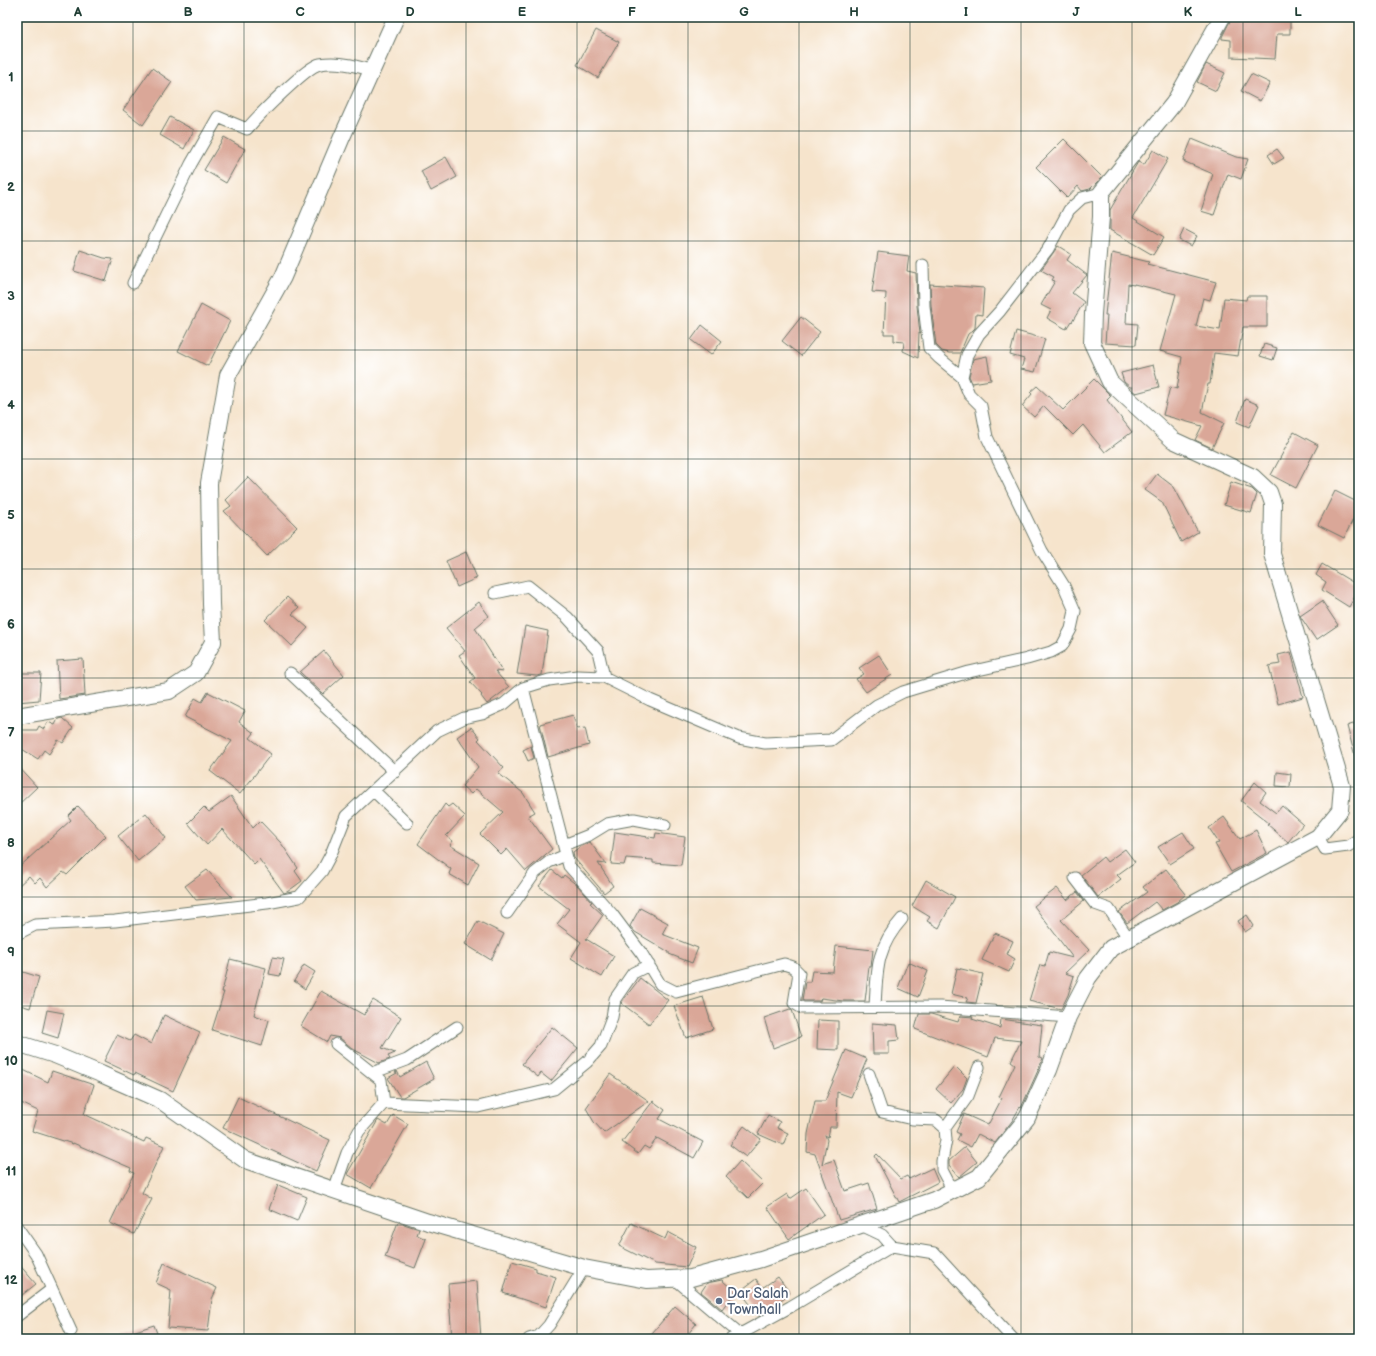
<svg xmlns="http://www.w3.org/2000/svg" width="1376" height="1356" viewBox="0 0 1376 1356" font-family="'Balsamiq Sans',sans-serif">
<rect width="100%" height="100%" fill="#fff"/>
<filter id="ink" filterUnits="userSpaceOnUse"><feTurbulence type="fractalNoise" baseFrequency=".025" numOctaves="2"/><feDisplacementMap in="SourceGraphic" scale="8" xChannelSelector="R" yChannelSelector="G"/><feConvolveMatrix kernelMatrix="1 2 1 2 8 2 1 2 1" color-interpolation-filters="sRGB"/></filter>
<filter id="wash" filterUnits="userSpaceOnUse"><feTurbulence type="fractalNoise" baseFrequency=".012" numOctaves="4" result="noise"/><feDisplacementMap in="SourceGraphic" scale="16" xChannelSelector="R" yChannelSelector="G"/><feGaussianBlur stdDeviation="0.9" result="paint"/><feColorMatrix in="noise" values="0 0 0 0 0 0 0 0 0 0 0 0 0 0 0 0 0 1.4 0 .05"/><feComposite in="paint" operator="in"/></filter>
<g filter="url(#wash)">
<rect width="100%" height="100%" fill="#f6e4cc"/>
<g id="blocks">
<path fill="#daa798" d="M1237,17H1290V34H1277L1275,59L1231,57V40L1222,39V37L1231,19H1237Z
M596,30L619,42L598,78L577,65Z
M1206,64L1225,73L1216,91L1197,82Z
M152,68L172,82L143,125L123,110Z
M1251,74L1270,83L1260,101L1241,91Z
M170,117L194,130L184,149L160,135Z
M224,137L245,149L226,183L204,170Z
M1064,139L1102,177L1090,189L1082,191L1078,186L1067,198L1036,167Z
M1192,139L1236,157L1248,159L1241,179L1228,174L1214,215L1201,211L1213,174L1183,161Z
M1277,149L1284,158L1274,164L1268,155Z
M1153,150L1168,159L1133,218L1164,237L1153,255L1110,230V210L1138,162L1144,165Z
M446,157L457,177L431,191L421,171Z
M1184,229L1197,236L1191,246L1179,240Z
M1058,246L1071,254L1067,260L1087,275L1072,293L1084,302L1072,322L1071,321L1066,329L1047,318L1051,310L1041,305L1055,281L1052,280L1054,277L1041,270Z
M80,250L104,258L113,259L106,281L74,271Z
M878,252L909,256L907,271L916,273L917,306L920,334L919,333L918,358L903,351L904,342L894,341V334H884L886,293L872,292Z
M1112,253L1149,262L1147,264L1216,282L1210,300L1203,298L1196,326L1220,330L1224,298L1246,300L1247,296H1267V327H1243L1238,356L1214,353L1210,384H1208L1202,412L1224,423L1212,448L1195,440L1202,426L1163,415L1170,387L1177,389L1182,357L1160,351L1176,294L1134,284V285L1128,284L1126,323L1138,324L1136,345L1105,343L1107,315H1105Z
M930,284L984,288L982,315L976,314L975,328L972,331L968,334L960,353H949L942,351L936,345L931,306Z
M201,305L230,321L208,366L178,351Z
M801,317L820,332L801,356L782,341Z
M702,325L722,341L711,355L691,340Z
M1016,331L1045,339L1035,372L1021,369L1024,359L1010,355Z
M1264,344L1277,348L1273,360L1260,356Z
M987,356L991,380L972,383L969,376L973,359Z
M1153,365L1159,387L1136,393L1132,390V387H1130L1124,382L1121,373Z
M1094,379L1111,396L1107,400L1132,432L1105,452L1083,425L1073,435L1044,406L1034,417L1022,406L1032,394L1030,392L1037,386L1063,410Z
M1245,399L1259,405L1249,427L1237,422Z
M1294,432L1318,445L1296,488L1271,475Z
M1157,474L1174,487L1198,532L1181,542L1162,502L1145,490Z
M248,477L297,527L267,556L224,511L231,506L226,500Z
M1231,482L1252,489L1257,494L1251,513L1224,505Z
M1335,491L1359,503V507L1344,538L1318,525Z
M466,552L477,578L457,587L446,561Z
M1322,564L1359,586V589L1349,607L1322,590L1326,582L1316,575Z
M287,597L299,608L292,614L308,628L292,646L265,620Z
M1322,601L1338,625L1316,640L1300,616Z
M479,602L489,616L475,628L503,672L495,671L509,687L487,704L481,696L482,695L470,682L475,678L459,655L465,651L446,628Z
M525,626L548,631L542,675L537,676L517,674Z
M324,651L344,675L323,694L300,672Z
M1291,652L1303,697L1278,704L1269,666L1280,664L1278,655Z
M879,655L892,675L866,692L856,679L864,674L859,668Z
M83,659L85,695L59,699L57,661Z
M17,673H41L39,700L17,702Z
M208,692L245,711L239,722L254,733L250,738L271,754L240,794L210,771L232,741L185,717L195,698L202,702Z
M573,715L577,729L585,728L589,745L548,757L540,724Z
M62,718L73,728L63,743L58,740L49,754L44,750L38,759L17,746V730H37L39,726L44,729L48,722L55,725L58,719Z
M1359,722V756H1355L1347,726Z
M471,727L480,738L478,740L504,768L498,773L523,793L535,812L528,816L552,849L526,871L507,849L501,855L480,834L503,812L476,789L471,794L462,786L478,767L457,737Z
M531,746L534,758L528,761L523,750Z
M17,765L37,787L17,806Z
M1277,772L1291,774L1290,787L1276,786Z
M1255,782L1266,792L1260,801L1276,813L1282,806L1303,824L1288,842L1267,824L1269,823L1241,801Z
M231,796L253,828L260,821L281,843L298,868L295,871L302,881L287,892L284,893L259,859L254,864L222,829L207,845L188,823L204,807L209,812Z
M445,804L448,807L452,804L465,816L446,836L453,841L450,845L479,863L468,885L449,874L451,869L418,844Z
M78,806L106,836L67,875L63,872L47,887L40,878L35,883L29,876L17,887V869L71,820L68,816Z
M146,813L166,838L138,861L118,836Z
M1224,817L1240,839L1256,830L1267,853L1231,872L1215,844L1219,843L1209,828Z
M615,832L655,838L656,833L685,837L681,865L653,863V860L626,858L624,865L611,864Z
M1183,832L1194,849L1170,864L1158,847Z
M590,842L606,864L598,863L613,886L604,893L574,858L573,852L581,846Z
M1125,849L1135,862L1117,875L1121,879L1098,897L1081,875L1103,857L1107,862Z
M1166,869L1186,894L1177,902L1162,910L1155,902L1127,923L1119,912L1147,892L1143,887Z
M207,870L232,897L196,900L185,886Z
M552,870L562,878L564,875L578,886L592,902L590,903L603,915L586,939L614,956L602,977L571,958L581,942L557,924L569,909L539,886Z
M926,880L955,897L939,928L927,921L930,917L912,906Z
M1057,888L1067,900L1077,892L1084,901L1061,920L1089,950L1065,973L1074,976L1068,995L1061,1009L1029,1001L1040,965L1045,966L1049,952L1073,958L1034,906Z
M640,908L668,923L662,934L698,948L692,963L669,954V952L635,932L630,926Z
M1247,915L1254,926L1245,932L1238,921Z
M478,921L504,934L491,960L465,944Z
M995,933L1013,941L1007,954L1015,959L1009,972L982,960Z
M836,946L873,950L871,967H869L865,1001H843L821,998L820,1001H804L802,1000L805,982H810L812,971L833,972Z
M273,957L284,959L280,976L269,974Z
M230,959L266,968L254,1015L269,1020L262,1046L212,1030L224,992H222Z
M908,962L928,971L918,997L898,988Z
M304,965L315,972L305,989L294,981Z
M957,968L983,974L976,1003L966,1002L968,998L951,994Z
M17,970L39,977L30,1008L17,1004Z
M640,978L668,1000L649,1024L621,1003Z
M321,991L364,1015L373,1000L401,1017L382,1048L395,1053L388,1056L390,1059L379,1063L353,1049L340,1038L330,1036L327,1042L301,1026Z
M703,997L713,1029L686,1038L674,1006Z
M790,1009L792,1010L801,1037L773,1048L764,1018Z
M47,1010L64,1013L58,1038L42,1033Z
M919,1014H931L958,1022L960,1016L973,1017L972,1019L1000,1028L1001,1019L1042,1025L1039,1057L1043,1058L1040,1066L1021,1108L1020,1107L1012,1121L995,1143L978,1134L971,1147L957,1140L960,1134L956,1132L964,1114L988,1125L1002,1098L999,1097L1015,1064L1011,1061L1021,1041L995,1038L988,1057L915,1029Z
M164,1015L200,1032L173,1091L135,1073L134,1075L104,1061L117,1035L130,1041L134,1035L151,1044Z
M818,1020L838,1021V1050L817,1049Z
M872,1023L897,1025L899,1040L889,1041V1054H873Z
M552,1027L578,1048L551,1081L541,1073L538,1077L522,1064Z
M846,1050L867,1059L851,1097L837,1092L836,1127H830L828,1137L825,1135L827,1140L822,1164L834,1160L845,1191L869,1183L877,1209L839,1220L815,1154L807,1152L808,1134L815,1101H825Z
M426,1062L434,1079L403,1097H400L388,1078L397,1073L395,1072L397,1071L400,1077Z
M955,1066L967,1078L963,1089L951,1103L936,1089Z
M17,1067L48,1082L52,1071L94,1085L84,1114L144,1142L146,1138L164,1146L142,1193L152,1199L134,1234L110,1223L134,1173L130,1171L131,1168L73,1143V1144L32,1131L38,1111L17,1101Z
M610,1074L649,1101L604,1133L594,1122L586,1108Z
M238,1097L330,1140L316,1171L223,1128Z
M653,1101L665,1110L659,1119L703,1142L694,1158L657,1138L649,1149L644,1146L638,1154L622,1142Z
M393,1115L408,1124L371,1188L347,1174L378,1120L387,1125Z
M768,1115L780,1122L777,1128L788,1133L783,1145L758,1134Z
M744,1126L761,1139L746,1157L730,1145Z
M965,1147L977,1162L959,1177L949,1165V1161Z
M877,1154L901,1179L907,1176L909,1179L932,1168L938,1182L899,1202L875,1156Z
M740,1161L763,1183L748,1198L726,1177Z
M278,1185L307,1197L297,1221L269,1209Z
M806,1188L824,1214L789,1239L767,1207L787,1194L790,1199Z
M398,1222L419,1229L417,1235L426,1239L415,1268L385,1257Z
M631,1223L665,1239L668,1232L696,1247L687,1267L655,1264L619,1246Z
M512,1261L536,1268V1271L556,1277L546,1307L503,1293Z
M17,1262L36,1284L17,1299Z
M164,1263L217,1288L212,1299L208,1331L168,1328L171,1290L156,1283Z
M778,1277L790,1293L766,1312L759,1316L740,1291L756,1279L762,1288Z
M722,1280L735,1292L722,1309L701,1292L707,1283Z
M477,1281L481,1339H452L448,1284Z
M675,1306L696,1324L684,1339H647Z
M154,1325L159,1339H120V1336Z"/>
</g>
</g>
<g filter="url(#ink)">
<use href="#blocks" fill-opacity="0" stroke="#6a7769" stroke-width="1"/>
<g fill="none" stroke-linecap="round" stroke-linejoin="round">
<g stroke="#6a7769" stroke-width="13">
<path id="street" d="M923,265L924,306L929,348L939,358L962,377
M133,283L191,164L218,117L247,129C257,117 307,66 320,64C338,61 355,65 372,71
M495,593L528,586L567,617L598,651L604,677
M290,673L395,772
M523,688L569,866L612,914L642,954L660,984L676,992L784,964L793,967L799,973L794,1003L802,1008L940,1007L1068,1017
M374,791L407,823
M1318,837L1325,849L1348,846L1359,839
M564,845L589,835L607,824L634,819L665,825
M1075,878L1095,904L1109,909L1129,939
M507,913L535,873L549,862L566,855
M17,934L35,925L115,921L267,903L299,897L322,871L331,854L346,816L437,731L464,718L482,714L504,704L523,688L549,680L577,676L604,677L650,700L739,738L765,743L831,740L877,705L903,692L969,672L1027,659L1051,652L1062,646L1071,629L1075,611L1064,586L1042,551L987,437L981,406L969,394L962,377L967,355L979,334L1000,311L1048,249L1069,210L1082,198L1101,193
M875,1007C877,970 876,948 902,919
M336,1044L381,1080L384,1103
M372,1073L407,1060L457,1027
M869,1074L882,1112L912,1119L936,1120L945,1128L946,1140L942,1161V1170L953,1191
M945,1128L968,1096L979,1067
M334,1190L347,1153L359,1131L384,1103L478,1107L554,1089L587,1062L601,1046L612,1017L615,999L633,973L649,965
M861,1225L882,1235L892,1246L934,1253L1013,1339
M17,1227L36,1254L71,1331
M675,1279L740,1334
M17,1316L52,1289
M529,1339L539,1336L549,1325L584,1268
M731,1339L790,1307L892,1246"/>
</g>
<g stroke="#6a7769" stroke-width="18">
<path id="secondary" d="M17,716L169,691L196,673L213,642L211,604L209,483L228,375L283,277L342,137L396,17
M17,1043L55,1055L101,1074L160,1100L245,1160L428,1222L584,1268L647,1280L691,1278L761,1259L934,1200L979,1177L1027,1118L1049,1070L1068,1017L1088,978L1111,948L1318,837L1340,810L1342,786L1272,554L1273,504L1269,492L1253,477L1173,440L1110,382L1092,343L1093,314L1101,217V193L1174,103L1222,17"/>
</g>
<use href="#street" stroke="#fff" stroke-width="11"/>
<use href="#secondary" stroke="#fff" stroke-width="16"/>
</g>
</g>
<path fill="none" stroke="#1f3d34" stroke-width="1" stroke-opacity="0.55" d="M133,17V1339M244,17V1339M355,17V1339M466,17V1339M577,17V1339M688,17V1339M799,17V1339M910,17V1339M1021,17V1339M1132,17V1339M1243,17V1339M17,131H1359M17,241H1359M17,350H1359M17,459H1359M17,569H1359M17,678H1359M17,787H1359M17,897H1359M17,1006H1359M17,1115H1359M17,1225H1359"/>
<circle fill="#5c6f8a" stroke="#fff" stroke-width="1.5" cx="719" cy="1301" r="4"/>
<g text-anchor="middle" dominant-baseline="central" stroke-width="4" stroke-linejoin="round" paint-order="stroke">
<g font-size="14" fill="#4e5e75" stroke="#fff" text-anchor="start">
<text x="727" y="1293">Dar Salah<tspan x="727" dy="16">Townhall</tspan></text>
</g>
</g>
<rect width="1376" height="1356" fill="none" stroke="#fff" stroke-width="44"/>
<rect x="22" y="22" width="1332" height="1312" fill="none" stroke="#1f3d34" stroke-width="1.5"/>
<g font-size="13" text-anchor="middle" font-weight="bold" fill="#1f3d34">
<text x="78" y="16">A</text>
<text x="188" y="16">B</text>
<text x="300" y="16">C</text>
<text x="410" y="16">D</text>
<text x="522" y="16">E</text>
<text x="632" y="16">F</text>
<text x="744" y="16">G</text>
<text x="854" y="16">H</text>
<text x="966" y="16">I</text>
<text x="1076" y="16">J</text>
<text x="1188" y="16">K</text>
<text x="1298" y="16">L</text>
<text x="11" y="81">1</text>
<text x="11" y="191">2</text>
<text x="11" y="300">3</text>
<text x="11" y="409">4</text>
<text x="11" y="519">5</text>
<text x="11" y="628">6</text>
<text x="11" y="737">7</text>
<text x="11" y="847">8</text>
<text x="11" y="956">9</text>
<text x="11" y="1065">10</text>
<text x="11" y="1175">11</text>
<text x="11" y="1284">12</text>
</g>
</svg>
